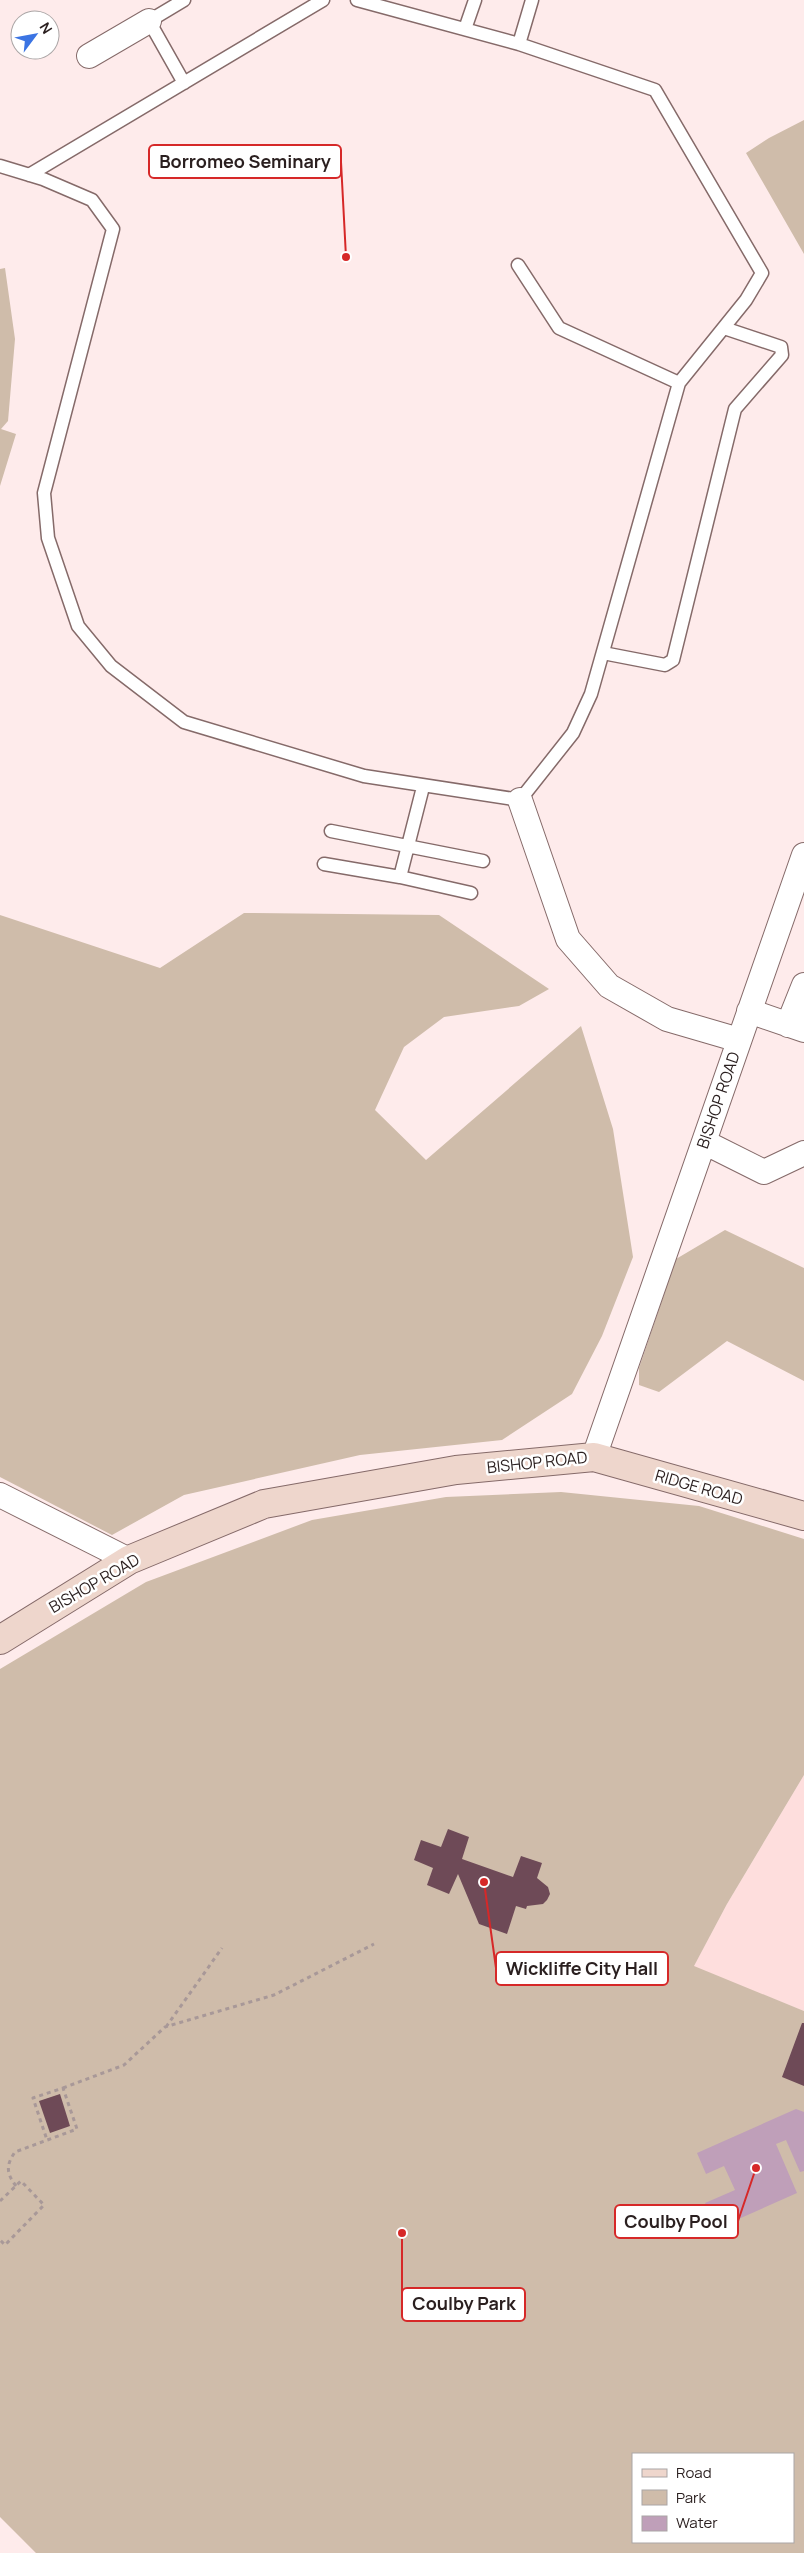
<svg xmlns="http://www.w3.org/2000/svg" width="804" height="2553" viewBox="0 0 804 2553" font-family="Manrope,sans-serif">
<rect width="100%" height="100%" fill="#feebeb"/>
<path fill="#fededd" d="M804,1775V2011L693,1967L727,1904Z"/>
<path fill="#cfbcaa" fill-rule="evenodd" d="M804,120V254L746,153L769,138Z
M5,268L15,339L8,421L1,429L16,434L0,486V269Z
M244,913L439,915L549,989L519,1006L444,1017L404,1047L375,1110L426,1160L581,1026L613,1129L633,1257L602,1336L572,1394L502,1440L360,1455L184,1495L112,1535L0,1477V915L160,968Z
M725,1230L804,1268V1381L727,1341L659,1392L639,1385V1368L676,1259Z
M561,1492L699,1506L804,1539V1775L727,1904L694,1966L804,2011V2553H36L0,2517V1669L146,1582L312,1520L446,1497ZM633,2454H793V2542H633Z"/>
<path fill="#bf9fb9" d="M796,2109L804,2112V2171L800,2172L786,2140L776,2144L797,2193L716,2229L705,2203L735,2190L724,2166L706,2174L697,2153Z"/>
<path fill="#6e4a57" d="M448,1829L469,1837L462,1859L513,1877L521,1856L542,1863L537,1878L548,1887L550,1894L547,1900L543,1904L527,1906L526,1909L516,1906L507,1934L479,1924L458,1874L449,1894L427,1885L433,1868L414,1860L421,1840L441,1847Z
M802,2023H804V2086L782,2077Z
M60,2094L70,2126L50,2133L39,2101Z"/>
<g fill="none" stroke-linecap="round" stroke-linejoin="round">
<g stroke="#856a69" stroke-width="15">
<path id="service" d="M357,0L519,44
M465,29L475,0
M184,83L149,21L184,0
M0,166L43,179L92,200L113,229L44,493L48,538L78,626L111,666L184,722L364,776L520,800L573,733L591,694L679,383L746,300L762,273L655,90L519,44L532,0
M29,175L323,0
M518,265L559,328L679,383
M603,653L665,665L673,660L735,409L782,355L781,347L724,328
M331,831L483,861
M324,864L400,877L423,787
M400,877L471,893"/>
</g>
<g stroke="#856a69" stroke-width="26">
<path id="minor" d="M89,56L149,21
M520,800L568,939L609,986L667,1019L739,1040
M749,1011L804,1030
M788,1025L804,985
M704,1142L764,1172L804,1153
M594,1457L804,855
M0,1495L129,1560"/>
</g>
<g stroke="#856a69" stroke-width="30">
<path id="secondary" d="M0,1640L129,1560L264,1504L456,1470L594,1457L804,1516"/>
</g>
<path stroke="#a89898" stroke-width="3" stroke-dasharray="4 4" stroke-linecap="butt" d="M166,2027L222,1948
M63,2088L124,2065L165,2027L274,1995L374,1944
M16,2186C6,2173 6,2165 15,2152L77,2129L63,2088L33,2098L47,2140
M0,2201L21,2181L44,2205L5,2245L0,2240"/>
<use href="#service" stroke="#fff" stroke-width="12"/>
<use href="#minor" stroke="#fff" stroke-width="24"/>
<use href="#secondary" stroke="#eed6cc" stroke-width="28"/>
</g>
<g text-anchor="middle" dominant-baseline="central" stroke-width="5" stroke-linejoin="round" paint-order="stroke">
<g font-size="16" fill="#2a1f1f" stroke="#fff">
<text transform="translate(718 1100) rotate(-71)">BISHOP ROAD</text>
<text transform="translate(537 1462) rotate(-6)">BISHOP ROAD</text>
<text transform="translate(699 1487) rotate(16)">RIDGE ROAD</text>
<text transform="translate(94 1583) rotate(-30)">BISHOP ROAD</text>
</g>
</g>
<path fill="none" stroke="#d62828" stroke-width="2" d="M346 257L341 162M484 1882L496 1968M756 2168L738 2221M402 2233L402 2304"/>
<g fill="#d62828" stroke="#fff" stroke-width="2">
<circle cx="346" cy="257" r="5"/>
<circle cx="484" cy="1882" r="5"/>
<circle cx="756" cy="2168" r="5"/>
<circle cx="402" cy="2233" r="5"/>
</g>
<g fill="#fff" stroke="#d62828" stroke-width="2">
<rect x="149" y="145" width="192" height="33" rx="5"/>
<rect x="496" y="1952" width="172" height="33" rx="5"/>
<rect x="615" y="2205" width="123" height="33" rx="5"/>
<rect x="402" y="2288" width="123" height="33" rx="5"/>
</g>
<g font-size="18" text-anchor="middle" font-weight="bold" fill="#2a1f1f">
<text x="245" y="168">Borromeo Seminary</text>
<text x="582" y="1975">Wickliffe City Hall</text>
<text x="676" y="2228">Coulby Pool</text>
<text x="464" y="2310">Coulby Park</text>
</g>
<rect x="632" y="2453" width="162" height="90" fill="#ffffff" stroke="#aaa5a5"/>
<rect x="642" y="2469" width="25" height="8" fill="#eed6cc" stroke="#aaa5a5"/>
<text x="676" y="2478" font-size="15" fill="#2a1f1f">Road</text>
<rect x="642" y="2490" width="25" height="15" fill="#cfbcaa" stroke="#aaa5a5"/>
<text x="676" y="2503" font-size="15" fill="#2a1f1f">Park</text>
<rect x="642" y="2516" width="25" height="15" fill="#bf9fb9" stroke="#aaa5a5"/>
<text x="676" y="2528" font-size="15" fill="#2a1f1f">Water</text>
<g transform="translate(35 35) rotate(58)"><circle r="24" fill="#ffffff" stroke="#aaa5a5"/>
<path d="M0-4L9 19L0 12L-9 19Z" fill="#3b74e3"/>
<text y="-8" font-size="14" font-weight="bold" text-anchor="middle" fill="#2a1f1f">N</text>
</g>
</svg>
